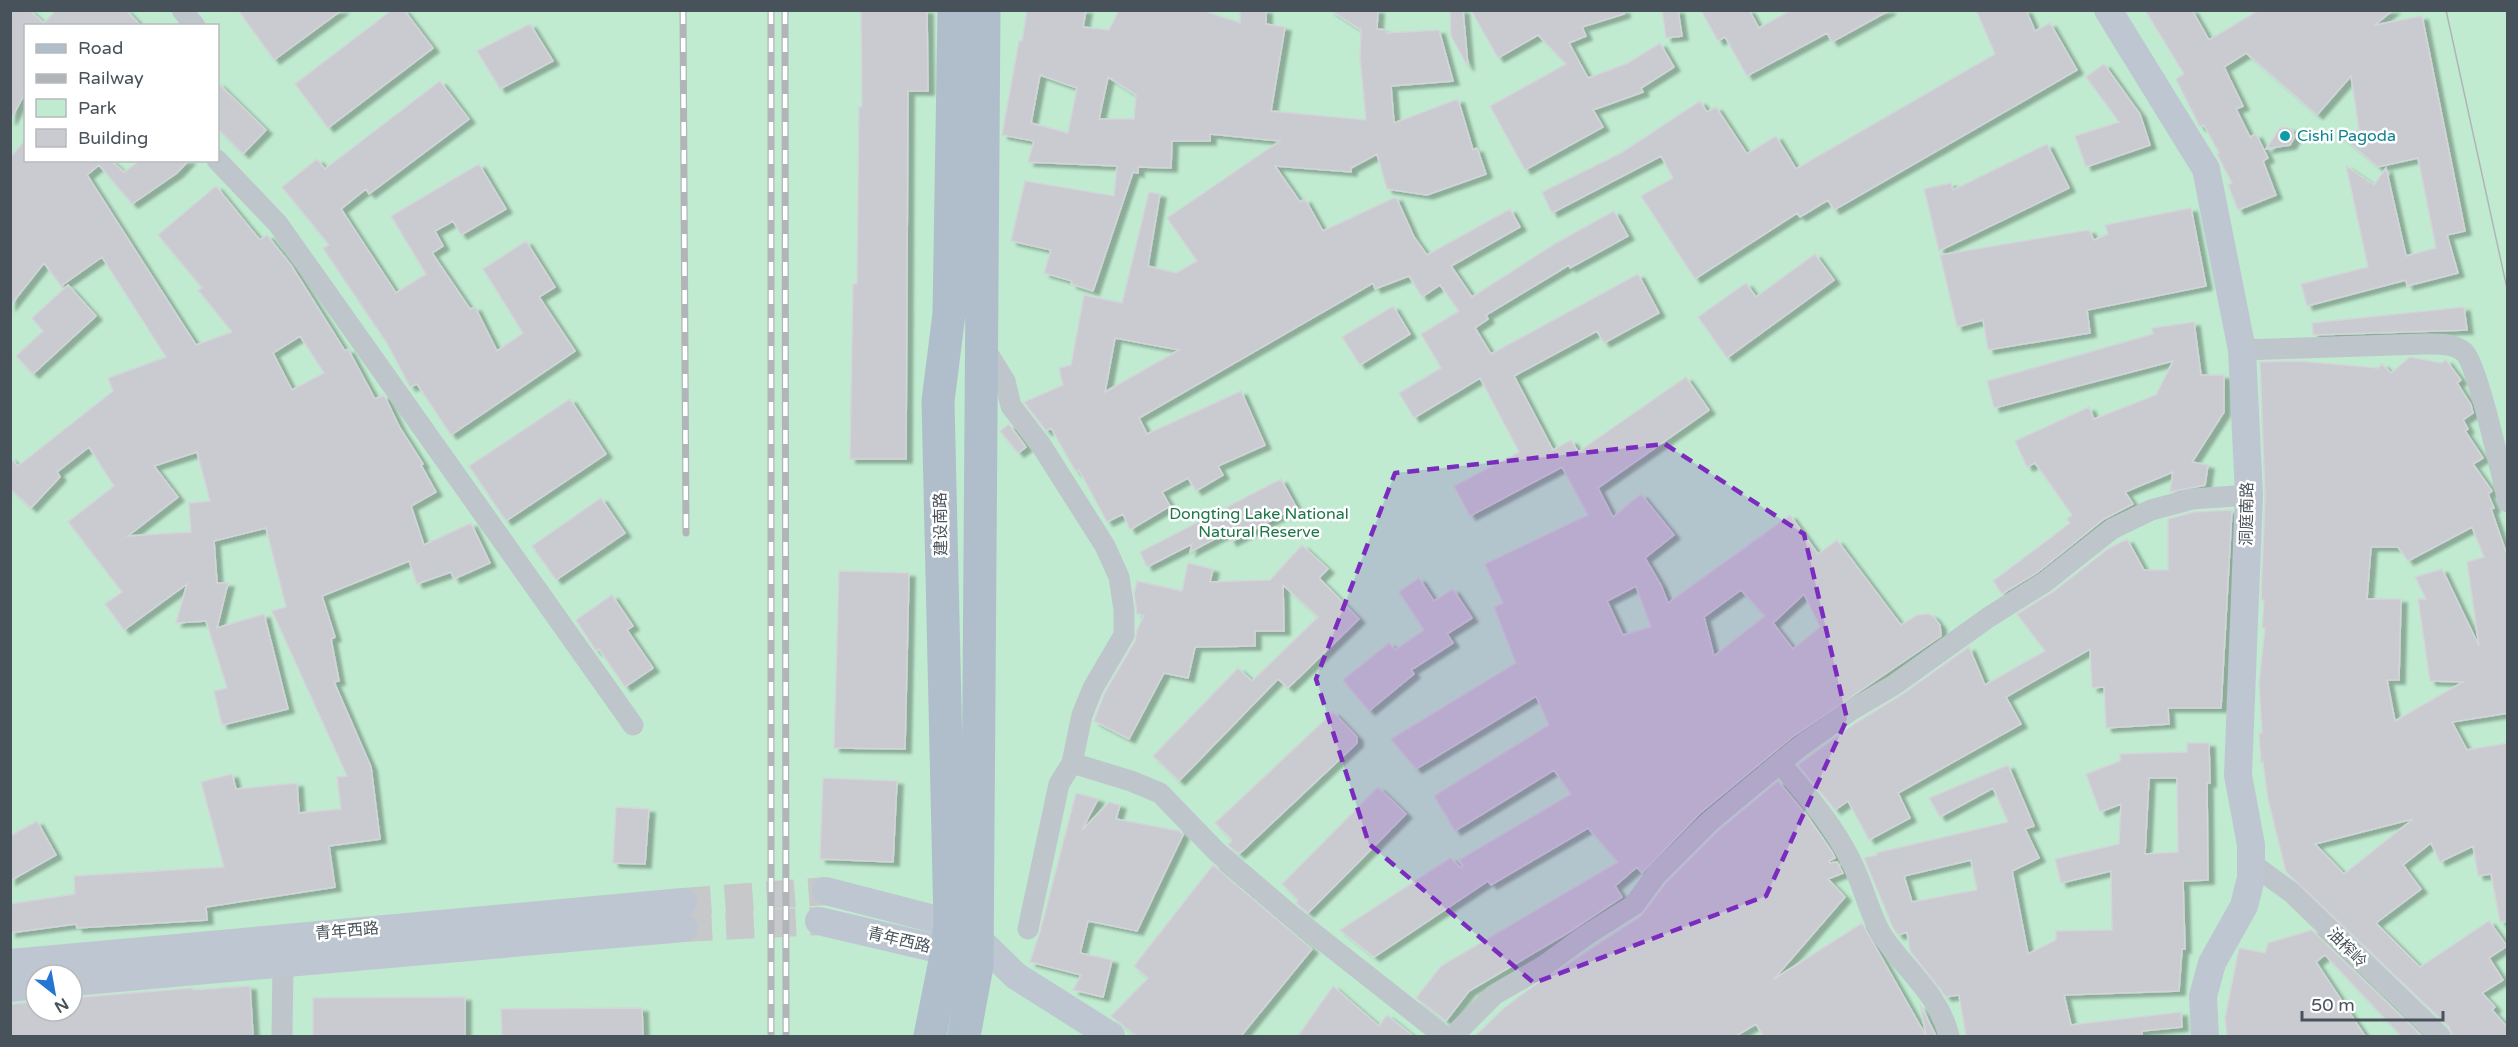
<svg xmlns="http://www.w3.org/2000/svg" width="2518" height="1047" viewBox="0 0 2518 1047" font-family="'Varela Round','Noto Sans SC',sans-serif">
<defs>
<filter id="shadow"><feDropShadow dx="6" dy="4" stdDeviation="1.5" flood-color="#0004"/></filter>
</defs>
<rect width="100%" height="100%" fill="#f1efef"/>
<path fill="#c0ebd0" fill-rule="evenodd" d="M10,11H2507V1036H11ZM26,26H218V160H26ZM36,975H72V1011H36Z"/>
<path fill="#c9cbd1" stroke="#d3d5d9" stroke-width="1.5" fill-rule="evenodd" filter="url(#shadow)" d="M10,10H29L44,23L56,10H126L141,26H26V91L10,121Z
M238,10H342L274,60Z
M392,10H404L433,48L328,128L295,84Z
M861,10H927L928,91H908L906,459H850L853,284H857L859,107H862Z
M1027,10H1086L1083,27L1109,30L1119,10H1202L1240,23V10H1266V24L1285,27L1271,111L1366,120L1360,58L1361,30L1330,10H1378L1377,29L1386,30V33L1439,30L1453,81L1391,86L1394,123L1458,99L1473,150L1477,148L1486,174L1427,195L1387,189L1377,154L1351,168V172L1275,166L1300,202L1305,199L1323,231L1396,197L1414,237L1427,255L1510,209L1520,227L1451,266L1472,297L1556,243L1614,211L1628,236L1570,268L1569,265L1486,315L1488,319L1475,328L1491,354L1638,274L1659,313L1604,343L1597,331L1514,376L1553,450L1571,440L1578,452L1686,377L1709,410L1598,488L1613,517L1641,494L1674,535L1645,558L1661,585L1668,603L1790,515L1818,554L1837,540L1901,625L1917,615L1928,614L1933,616L1940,625L1941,636L1791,738L1700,813L1642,873L1637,867L1615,886L1622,897L1566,934L1469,991L1446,1021L1416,998L1441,966L1618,862L1588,828L1491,885L1488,881L1374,957L1340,930L1450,858L1461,868L1463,866L1459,860L1571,794L1554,770L1455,831L1434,796L1549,725L1536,696L1416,769L1391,739L1516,663L1494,607L1503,603L1485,564L1588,515L1562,467L1470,516L1454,486L1519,452L1480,378L1414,418L1399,393L1441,368L1421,334L1459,311L1440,285L1422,297L1409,276L1375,289L1373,283L1139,418L1147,434L1241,391L1265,445L1218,466L1223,475L1196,491L1188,478L1162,492L1170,506L1130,530L1123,514L1107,522L1079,470L1076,472L1051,428L1046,431L1024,402L1063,385L1059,368L1071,365L1084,295L1122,303L1149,192L1160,194L1148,266L1176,273L1197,261L1167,218L1280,141L1210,134V141H1172L1171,168L1138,167V173L1133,172L1093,291L1071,284L1072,281L1044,273L1051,250L1011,241L1025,181L1114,196L1117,166L1028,162L1034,141L1002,135L1019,41H1022ZM1040,75L1077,88L1068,133L1031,123ZM1108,77L1136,95L1134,119H1099ZM1115,338L1179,350L1105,392ZM1636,586L1651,627L1623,635L1607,601ZM1741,590L1765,616L1714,656L1704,617ZM1804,594L1820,627L1793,649L1773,623Z
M1450,10H1463L1468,67L1451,36Z
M1471,10H1624V14L1582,27L1586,36L1569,43L1588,78L1628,63L1660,43L1674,67L1641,88L1643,92L1593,110L1603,127L1525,170L1490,106L1566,64L1538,35L1498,58Z
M1662,10H1678L1682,36L1666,38Z
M1701,10H1749L1759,28L1791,10H1890L1832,42L1827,33L1747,76L1725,37L1718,41Z
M1976,10H2026L2035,31L2050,23L2077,70L1834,210L1828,200L1800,217L1797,213L1695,279L1641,196L1673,178L1661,156L1552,213L1542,192L1621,153L1700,101L1707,112L1716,107L1747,154L1776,136L1796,169L1995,54Z
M2145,10H2192L2209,40L2259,10H2393L2375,25L2422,16L2465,231L2447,235L2458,273L2407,286L2406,280L2307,306L2301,284L2368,267L2346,166L2374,185L2386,168L2406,256L2436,248L2418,158L2378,167L2339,134L2359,130L2351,76L2317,115L2246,53L2224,67L2243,106L2236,109L2250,137L2256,134L2268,158L2263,161L2276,195L2238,210L2228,185L2232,183L2217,154L2219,153L2204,125L2200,127L2176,79L2184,74Z
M530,24L553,61L500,89L477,51Z
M2104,64L2140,114L2150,145L2086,167L2075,136L2119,122L2086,77Z
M440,81L469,119L369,194L366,189L341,209L396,293L426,274L391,216L479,164L506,209L461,235L453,221L435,231L443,246L432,253L470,309L475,307L497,351L523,333L483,269L526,241L555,287L539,297L575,351L451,435L417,384L410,387L388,345L323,248L329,245L282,187L317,159L325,169Z
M218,83L266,130L243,154L218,129Z
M2287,127L2293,131L2294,138L2290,145L2266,149L2280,128Z
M26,139V160H110L124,172L141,160H189L177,173L132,204L99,165L87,175L196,345L232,332L198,290L202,288L158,235L216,186L260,240L267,235L291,265L345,351L348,349L375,399L384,395L400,428L423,464L421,465L436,492L411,506L424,545L471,523L490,563L454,579L451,572L417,584L409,561L322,596L335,637L331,639L339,681L334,682L371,767L380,839L329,846L335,887L206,907L207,920L77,928L76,924L10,933V904L75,894L74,876L224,867L201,782L232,774L236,789L297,783L299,813L341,809L337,777L347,776L272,611L286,607L266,528L214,541L217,583H228L217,628L264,614L288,709L222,725L214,691L227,688L206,621L176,623L187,584L124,630L105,604L122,592L68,522L114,486L89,447L57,472L60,477L31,508L10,489V458L18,466L113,391L108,378L166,357L102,257L61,286L44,263L10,306V158ZM300,336L324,373L292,390L273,353ZM197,452L210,501L189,503L191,532L128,536L178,497L154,466Z
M2047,144L2069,188L1939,251L1924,189L1951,183L1953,190Z
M2191,208L2206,286L2087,310L2090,333L1988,350L1983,320L1957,327L1940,255L2089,230L2094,240L2108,234L2105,225Z
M1815,254L1834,280L1727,358L1698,317L1746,283L1756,297Z
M68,285L96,316L33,374L16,356L43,331L32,318Z
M1393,306L1410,334L1360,365L1342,337Z
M2464,307L2467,330L2313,335L2312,323Z
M2194,322L2201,375H2224V412L2192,462L2208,465L2205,485L2170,492L2173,472L2125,492L2133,504L2104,519L2038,572L2002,594L1993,581L2070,523L2067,519L2072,515L2035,463L2027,467L2015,441L2089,407L2094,419L2156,395L2173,361L1994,408L1987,381L2153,334L2152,328Z
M2410,357L2441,363L2446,360L2461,380L2457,383L2471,405L2473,413L2463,420L2468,429L2465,431L2483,458L2473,464L2492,491L2488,494L2494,508L2491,509L2508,558V713L2452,722L2467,750L2508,743V921L2500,922L2491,874L2478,876L2473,846L2440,862L2431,843L2403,865L2421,889L2376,923L2420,967L2489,921L2507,946L2489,958L2503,980L2482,993L2495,1007L2492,1010L2508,1028V1036H2452L2449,1027L2286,872L2268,799L2263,762H2261L2259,733H2262L2259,683L2265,628H2262L2264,600H2261L2265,496L2260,362L2298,361L2378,368L2382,364L2391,373ZM2472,527L2484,557L2467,562L2479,646L2442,569L2415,577L2426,599H2418L2430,681L2463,682L2395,721L2387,680H2399L2401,599H2367L2371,547H2398L2408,561ZM2413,819L2344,874L2315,844Z
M570,399L606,454L506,521L469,466Z
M1009,424L1026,447L1018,453L1000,431Z
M1281,479L1296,507L1231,542L1226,533L1190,552L1192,544L1147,567L1140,552Z
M601,498L625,533L556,580L532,546Z
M2232,510L2221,708H2168L2169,724L2106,728L2104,687L2092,688L2090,649L2006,697L2021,724L1898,793L1910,818L1869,840L1848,801L1835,810L1798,765L1857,722L1901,695L1969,647L1985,685L2045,651L2017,614L2053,592L2108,549L2127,539L2144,570H2168V519L2194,512Z
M1302,545L1328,569L1319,578L1359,619L1288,688L1278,679L1179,781L1153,756L1238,668L1252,681L1318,617L1283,585L1284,631H1255V646L1195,647L1188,678L1164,673L1129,739L1094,721L1104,694L1135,641L1137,630L1144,615L1137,614L1134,593L1137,581L1182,591L1188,563L1213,569L1210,582L1270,580Z
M839,571L909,573L905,749L834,748Z
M1419,578L1434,601L1453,589L1472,618L1447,634L1453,643L1411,670L1414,674L1369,711L1343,680L1389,643L1395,650L1424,630L1399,592Z
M612,595L633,626L627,630L653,668L625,687L599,649L596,651L576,620Z
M1333,712L1357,737V743L1239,854L1228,845L1232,840L1215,823Z
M2187,743H2209L2210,783H2207L2208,880L2183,881L2185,949H2182L2179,991L2064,995L2071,1025L2181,1012L2182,1027L2142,1031V1036H1966L1959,995L1946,997L1910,951L1907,932L1898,935L1893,928L1864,858L1877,855L1876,853L2008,822L1993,788L1940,817L1929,798L2008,765L2034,826L2025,829L2039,858L2012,871L2028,954L2056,940V931L2112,930L2111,871L2061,883L2055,859L2119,844L2121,804L2100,812L2086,774L2120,761V754L2187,752ZM2149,778H2177L2178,852L2145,854ZM1971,860L1977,890L1912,902L1904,876Z
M823,778L897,781L893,862L820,859Z
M1778,781L1808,817L1832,852L1835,858L1829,861L1830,863L1837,862L1843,873L1828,879L1845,897L1774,979L1862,923L1926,1036L1920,1004L1936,1036H1763L1756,1024L1736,1036H1475L1503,1009L1526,991L1641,916L1666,883L1718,831Z
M1378,787L1406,814L1308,913L1296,903L1298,900L1282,884Z
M1076,793L1098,799L1082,830L1109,802L1120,805L1116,819L1179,831L1183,835L1137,931L1088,921L1080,953L1112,960L1103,997L1073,990L1081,975L1030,962L1040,932Z
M616,807L649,809L645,864L613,863Z
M37,821L56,855L10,881V836Z
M1213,865L1312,949L1241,1036H1136L1111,1016L1148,978L1134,966Z
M2312,930L2422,1036H2401L2325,955L2316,962L2365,1036H2227L2225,1018L2239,948L2265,953L2268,943Z
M250,986L253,1036H10V1004L36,1002V1011H72V998L193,988V990Z
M1333,986L1379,1026L1387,1015L1413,1036H1298Z
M465,997V1036H313V998Z
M642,1008L643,1036H502L501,1009Z"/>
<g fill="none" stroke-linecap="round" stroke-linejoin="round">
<path stroke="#c7c8ca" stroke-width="28" stroke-dasharray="28 14" stroke-linecap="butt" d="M683,902L826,891
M684,928L819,921"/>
<path stroke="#bec6cc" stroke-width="21" d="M182,10L195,26
M217,160L278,224L633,725
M985,349L1005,381L1011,406L1041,445L1105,546L1119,577L1124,610V635L1093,688L1082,715L1072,763
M2242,350L2425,344C2438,344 2453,343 2464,352C2478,365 2502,477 2508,502
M1780,763C1806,794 1832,823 1850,859C1862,881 1870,916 1882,935C1905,970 1939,994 1949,1036
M2251,863L2292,893L2440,1036
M1028,929L1059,784L1072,763L1131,781L1160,793L1217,852L1293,917L1444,1036
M282,1036L283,963
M1453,1036L1494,995L1544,966L1585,936L1634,905L1656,875L1709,822L1798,748L1850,711L1894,685L1989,617L2045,582L2112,529L2151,510L2192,499L2249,495"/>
<path stroke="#bec7d1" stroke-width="28" d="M2108,10L2206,169L2242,350L2249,495L2238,775L2251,845V878L2244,906L2212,963L2203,996L2205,1036
M826,891L950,923L977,938L1016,976L1111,1036
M819,921L947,951L966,961
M10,963L683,902
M72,982L684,928
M10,988L36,985"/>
<path stroke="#b0becb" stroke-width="33" d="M930,1036L947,951L950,923L938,401L949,314L954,10
M964,1036L977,966L984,10"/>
<path stroke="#b1b4b8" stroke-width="1.5" d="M2446,10L2508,293"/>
<g stroke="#b1b4b8" stroke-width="7">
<path id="rail" d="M683,10L686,533
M771,10V1036
M785,10L786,1036"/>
</g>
<use href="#rail" stroke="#fff" stroke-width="4.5" stroke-dasharray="14" stroke-linecap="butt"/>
</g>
<path fill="#7b2cbf" fill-opacity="0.2" stroke="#7b2cbf" stroke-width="4.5" stroke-dasharray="12 8" stroke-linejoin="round" d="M1665,444L1804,534L1847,719L1766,896L1534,983L1369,844L1316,679L1395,473Z"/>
<circle fill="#0f9aa8" stroke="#fff" stroke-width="2" cx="2285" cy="136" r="6"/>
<g text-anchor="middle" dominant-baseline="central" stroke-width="5" stroke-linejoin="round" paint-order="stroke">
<g font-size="16" fill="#0d838f" stroke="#fff" text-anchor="start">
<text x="2297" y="136">Cishi Pagoda</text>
</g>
<g font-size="16" fill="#1e7649" stroke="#fff">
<text x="1259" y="514">Dongting Lake National<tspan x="1259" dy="18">Natural Reserve</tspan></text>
</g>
<g font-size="16" fill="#48525a" stroke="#fff">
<text transform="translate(2247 514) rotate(-89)">洞庭南路</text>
<text transform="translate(941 524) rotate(-91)">建设南路</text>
<text transform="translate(347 931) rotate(-5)">青年西路</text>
<text transform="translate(899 940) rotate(13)">青年西路</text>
<text transform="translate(2347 948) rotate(45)">油榨岭</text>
</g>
</g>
<rect width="2518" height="1047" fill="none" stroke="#48525a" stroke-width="24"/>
<rect x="24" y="24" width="195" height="138" fill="#ffffff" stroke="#b6babd" stroke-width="1.5"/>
<rect x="36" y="44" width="30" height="9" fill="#b0becb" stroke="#b6babd" stroke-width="1.5"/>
<text x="78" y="54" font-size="18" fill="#48525a">Road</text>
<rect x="36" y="74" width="30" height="9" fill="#b1b4b8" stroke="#b6babd" stroke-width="1.5"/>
<text x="78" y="84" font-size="18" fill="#48525a">Railway</text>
<rect x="36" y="99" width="30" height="18" fill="#c0ebd0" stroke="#b6babd" stroke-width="1.5"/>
<text x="78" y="114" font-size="18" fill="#48525a">Park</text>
<rect x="36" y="129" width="30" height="18" fill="#c9cbd1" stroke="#b6babd" stroke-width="1.5"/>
<text x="78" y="144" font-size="18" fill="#48525a">Building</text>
<g transform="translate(54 993) rotate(149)"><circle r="28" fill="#ffffff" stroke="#b6babd" stroke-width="1.5"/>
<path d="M0-4.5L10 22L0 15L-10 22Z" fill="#2775d2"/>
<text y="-9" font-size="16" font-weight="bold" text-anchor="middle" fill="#48525a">N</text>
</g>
<path d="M2302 1011v9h141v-9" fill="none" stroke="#48525a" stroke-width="3"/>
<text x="2311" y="1011" font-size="18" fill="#48525a" stroke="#ffffff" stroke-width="4.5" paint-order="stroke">50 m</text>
</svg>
